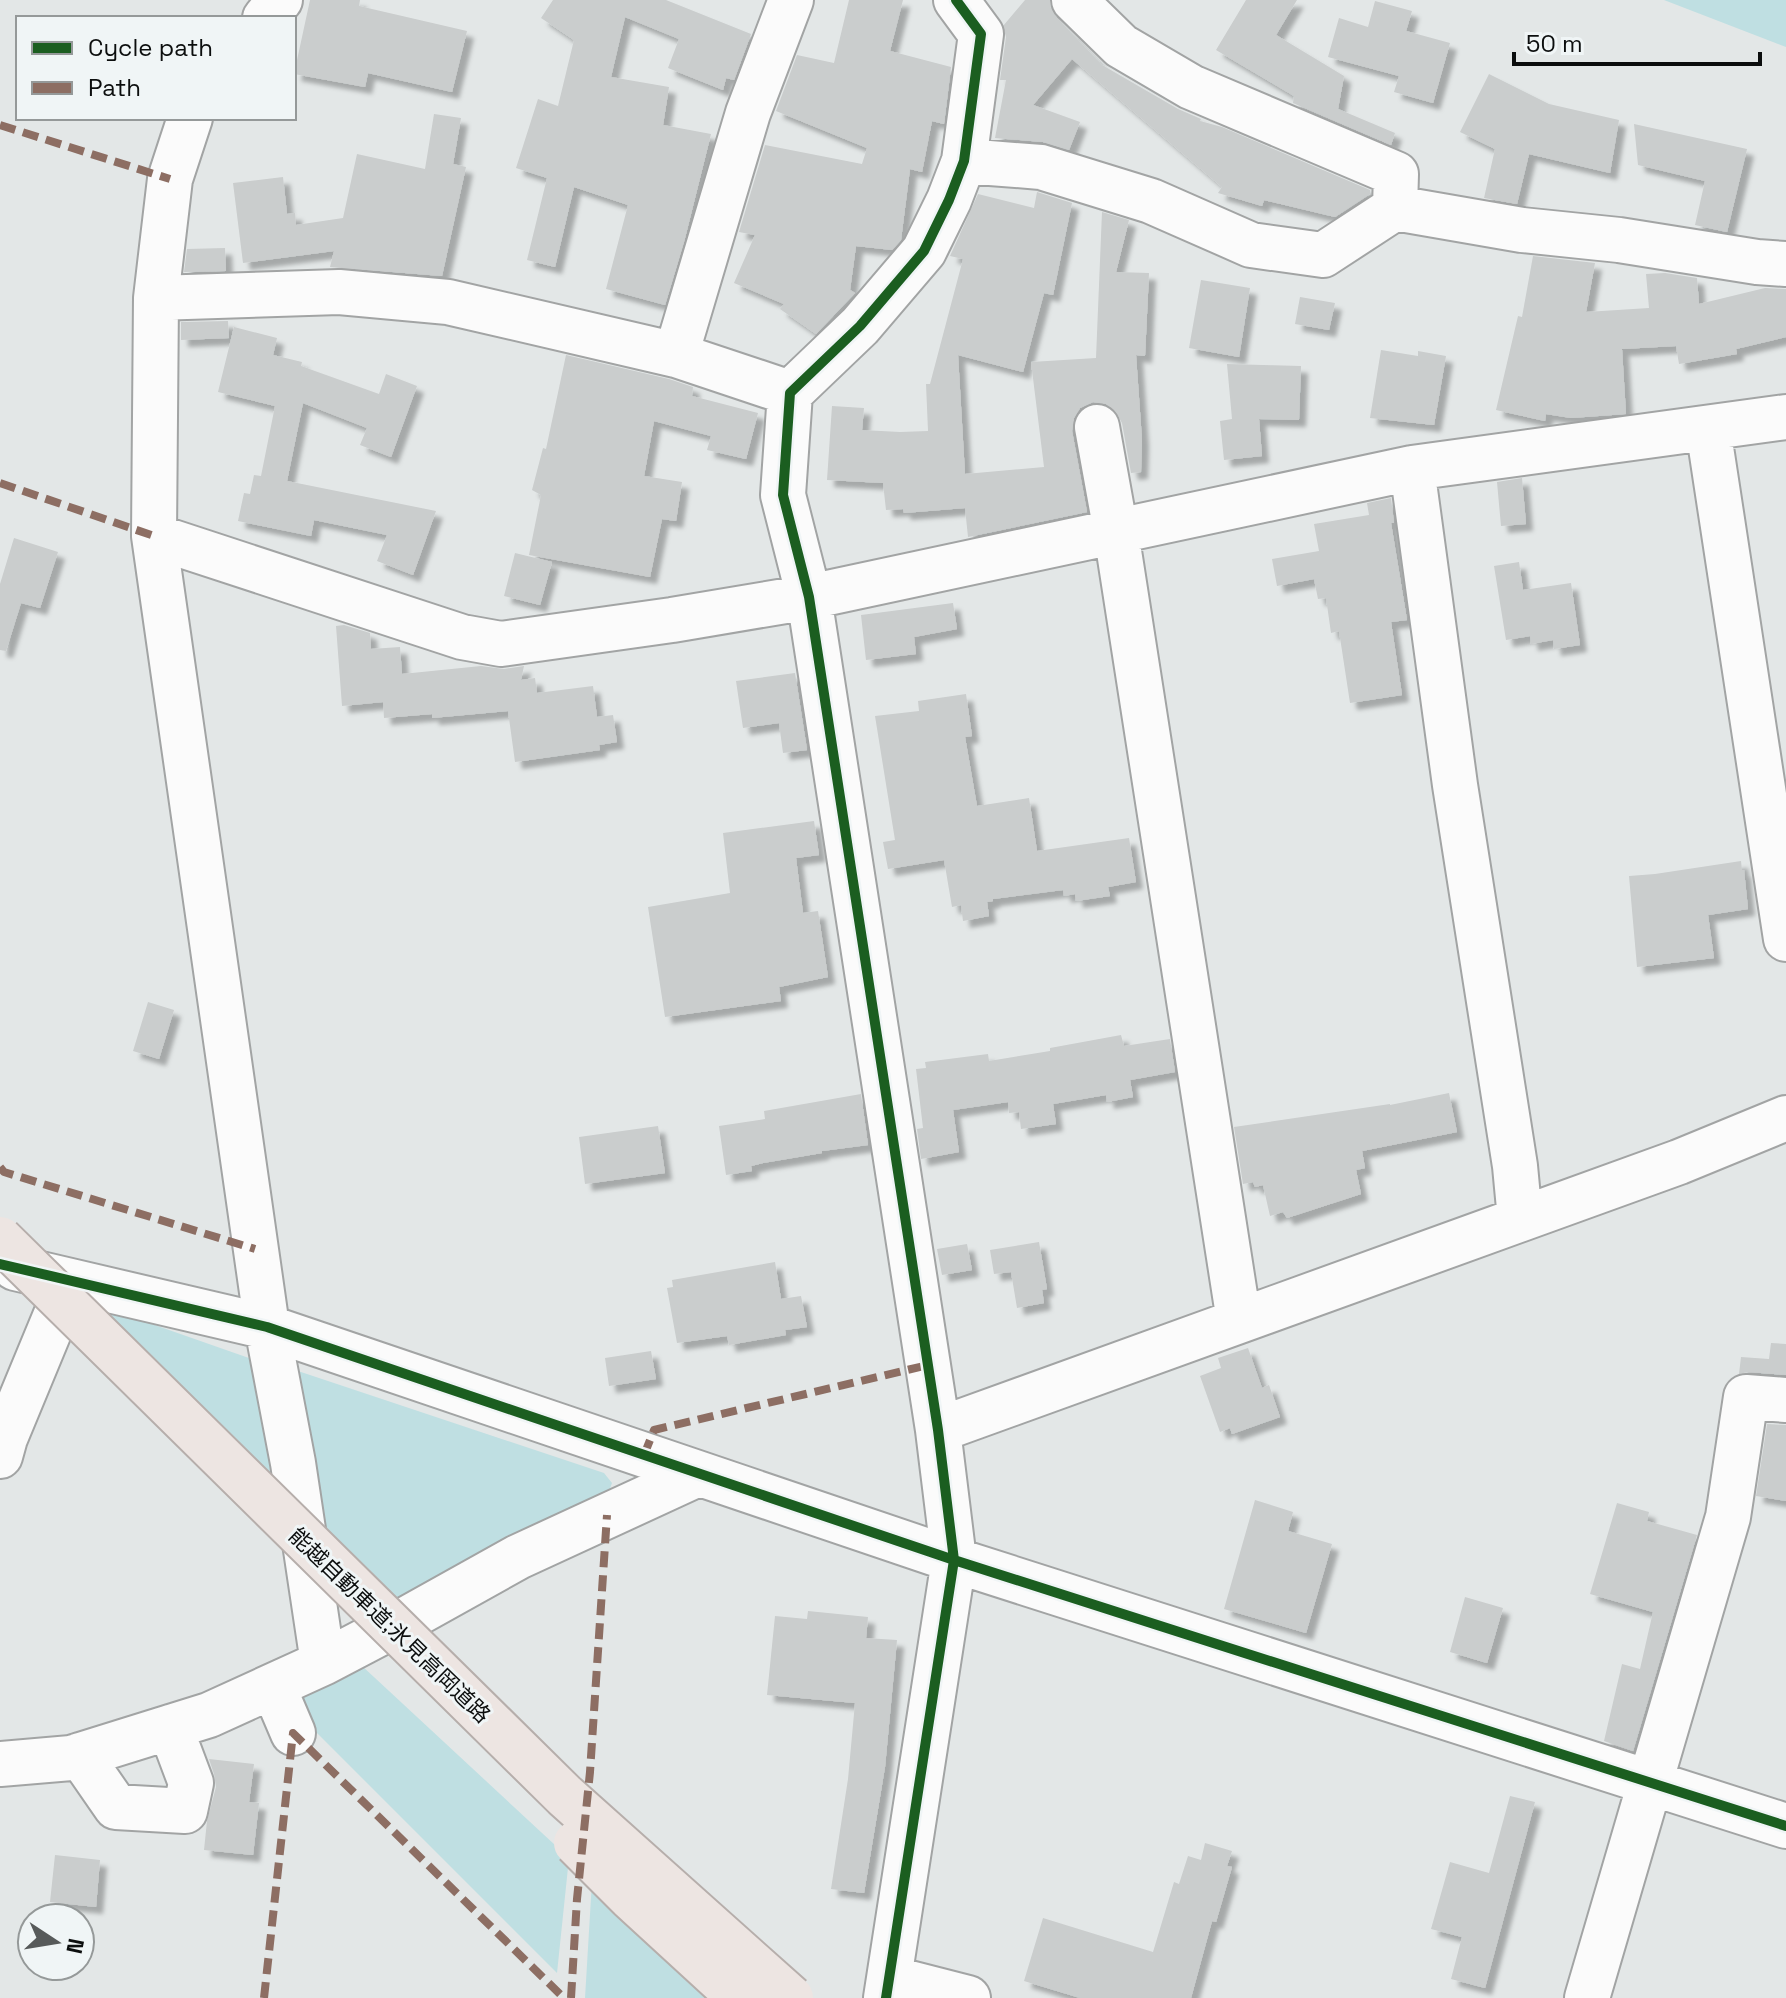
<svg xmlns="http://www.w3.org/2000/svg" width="1786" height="1998" viewBox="0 0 1786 1998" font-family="'Space Grotesk','Noto Sans JP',sans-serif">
<defs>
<filter id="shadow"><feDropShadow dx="7" dy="7" stdDeviation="2" flood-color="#0004"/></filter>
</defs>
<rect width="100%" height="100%" fill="#e3e7e7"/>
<path fill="#bfdfe2" d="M1664,0H1786V47Z
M96,1310L149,1323L260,1362L286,1500Z
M298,1371L604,1473L612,1483L608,1494L397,1607L312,1525L288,1379Z
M361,1665L569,1858L557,1973L308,1724L299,1699Z
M592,1881L719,1998H585Z"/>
<path fill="#cacdcd" filter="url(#shadow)" d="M310,0H360L359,6L467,31L452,92L368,73L365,87L294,74Z
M553,0H666L751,34L734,80L726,78L723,90L668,68L679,39L625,17L611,77L669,87L663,125L711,134L684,242L665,305L606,289L628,205L574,187L555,267L527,260L547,178L516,168L538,99L558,106L574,40L541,18Z
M849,0H903L890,51L951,67L944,124L932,121L922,172L910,169L901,240L892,250L856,246L850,290L855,293L816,334L780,309L784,304L734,283L755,235L739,232L765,145L862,164L867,148L776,111L797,55L834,63Z
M1025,0H1050V7L1057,18L1102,65L1178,109L1201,119L1200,121L1222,127L1370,190V194L1335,217L1264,200L1262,206L1218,193L1222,187L1072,59L1033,105L1080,122L1069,150L1043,142L995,138L1006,80H1000L1006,37L1003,26Z
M1246,0H1297L1276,35L1344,76L1338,109L1395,133L1391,145L1293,103L1294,96L1216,50Z
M1375,1L1412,11L1406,31L1450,43L1433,103L1394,92L1399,76L1328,57L1339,18L1368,27Z
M1489,74L1549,104L1619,120L1610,173L1529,154L1517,204L1484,198L1495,149L1460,132Z
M434,114L461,118L453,164L466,167L442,276L330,267L334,251L243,263L233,183L283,177L287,214L295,213L296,225L343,218L357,154L425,169Z
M1634,124L1747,149L1727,232L1695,225L1705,181L1638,165Z
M1037,192L1072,203L1053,295L1044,293L1023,372L958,355L965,474L1044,467L1031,362L1096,358L1102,212L1129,220L1116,272L1149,273L1145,356L1136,355L1142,440L1141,472L1131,473L1122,423L1116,412L1106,404L1093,402L1080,408L1074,418L1072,431L1087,512L968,537L965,508L904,513L903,509L886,510L883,483L827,480L832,406L864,408L862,430L900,432L928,431L926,384H930L963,259L950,256L978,194L1034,208Z
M225,248L226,271L184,272L187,249Z
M1533,256L1595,263L1586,312L1649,308L1646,274L1665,273L1697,278L1699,304L1765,288L1786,289V337L1736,349L1737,354L1679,364L1676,346L1622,349L1626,414L1571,418L1546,414L1545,421L1496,410L1518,316L1522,317Z
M1201,280L1250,288L1239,357L1189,348Z
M1300,297L1335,303L1329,330L1295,324Z
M228,321L229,338L181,340V322Z
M234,327L277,338L273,355L302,362L301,366L379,394L386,374L417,386L391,457L360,445L367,428L303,403L287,481L436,511L413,575L377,561L387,535L314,520L311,536L238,521L244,493L250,494L254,475L261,476L275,406L218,392Z
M1381,350L1418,356V351L1446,356L1434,425L1370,418Z
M566,355L669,379L693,387L692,396L758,413L746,459L707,450L711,436L654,421L644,476L682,482L676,521L662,519L650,577L529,555L541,495L532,490L543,448L546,449Z
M1227,364L1301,366L1299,420L1259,419L1262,456L1224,460L1220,421L1232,419Z
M1522,478L1526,524L1501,526L1497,482Z
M1391,498L1394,523H1391L1407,620L1391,622L1402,695L1350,703L1339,631L1331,633L1326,598L1318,599L1314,579L1277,586L1272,559L1319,551L1314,524L1369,515L1367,503Z
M14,538L58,552L40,608L21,603L6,651L0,650V584Z
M515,553L552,562L540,605L504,596Z
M1519,562L1523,590L1571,583L1580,645L1554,649L1553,640L1531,644L1530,636L1506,640L1494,566Z
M953,603L957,629L914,637L916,654L866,660L861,615Z
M344,625L370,633L371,649L400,647L402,674L481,666L504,669L524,666L521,680L535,678L537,693L593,686L597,717L613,715L617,742L599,745L600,750L515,762L508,711L432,718V714L384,718L383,702L342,706L336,626Z
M795,673L807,750L783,753L779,723L743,728L736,681Z
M966,694L972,736L965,737L977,806L1029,798L1037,851L1129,838L1136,882L1108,887L1110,896L1076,901L1075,894L1064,896L1063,890L993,899V901L987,902L989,916L963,921L961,905L952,907L944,860L888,869L883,842L895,840L875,716L919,711L918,701Z
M814,821L819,855L796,858L803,913L818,911L828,977L779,987L781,1001L665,1017L648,907L730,893L723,833Z
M1741,861L1742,870H1744L1748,909L1708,915L1714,958L1637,967L1629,876L1655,874Z
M148,1002L174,1010L159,1059L133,1051Z
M1121,1035L1124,1046L1170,1039L1175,1072L1130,1080L1133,1097L1107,1102L1106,1095L1053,1104L1056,1124L1021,1129L1019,1112L1009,1113L1008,1102L953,1110L959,1152L921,1159L917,1129L923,1128L916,1069L926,1068L925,1062L988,1054L989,1061L1050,1051V1048Z
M1449,1093L1457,1132L1362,1151L1365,1168L1356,1170L1361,1194L1287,1218L1283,1212L1270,1216L1263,1185L1255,1187L1253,1182L1243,1184L1234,1127L1390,1104V1105Z
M861,1094L868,1145L822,1151V1153L763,1163L751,1166L752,1171L726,1175L719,1126L765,1119L764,1111Z
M658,1126L665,1173L585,1184L579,1137Z
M1039,1242L1047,1289L1042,1290L1044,1303L1017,1308L1011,1272L994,1274L990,1250Z
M967,1244L972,1270L942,1275L937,1249Z
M775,1262L781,1299L801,1296L807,1327L785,1330L786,1335L729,1345L727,1336L677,1343L667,1288L673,1287L672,1280Z
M1771,1343L1786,1344V1375L1748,1372L1739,1374L1741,1357L1769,1359Z
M1248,1348L1262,1388L1269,1385L1280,1417L1232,1434L1230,1428L1220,1432L1200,1376L1221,1368L1218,1358Z
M651,1351L656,1379L609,1386L605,1358Z
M1767,1424L1786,1425V1501L1756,1496Z
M1255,1500L1293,1512L1288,1531L1332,1544L1306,1633L1224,1609Z
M1617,1503L1649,1512L1647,1521L1697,1535L1633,1751L1604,1741L1622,1664L1640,1669L1653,1612L1590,1594Z
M1465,1597L1503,1608L1487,1663L1450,1652Z
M808,1611L868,1617L866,1638L897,1640L885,1767L864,1893L831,1889L848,1779L855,1703L767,1695L775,1616L807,1619Z
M209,1759L254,1764L249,1802L259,1803L253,1855L204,1850L207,1821L216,1787L214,1774Z
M1510,1796L1535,1802L1485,1988L1451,1979L1462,1937L1431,1929L1450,1862L1489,1873Z
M1205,1843L1232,1851L1227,1866L1232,1867L1216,1922L1212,1921L1191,1998H1080L1024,1981L1043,1918L1153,1952L1174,1882L1179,1884L1188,1856L1201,1860Z
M55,1855L100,1860L96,1907L50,1902Z"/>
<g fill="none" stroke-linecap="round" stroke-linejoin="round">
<g stroke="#a2a4a4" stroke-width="48">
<path id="minor" d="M1074,0L1121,46L1191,87L1396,174L1395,208
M265,18L280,0
M190,118L170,179L156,298L154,536L267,1327L293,1463L323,1663
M964,161L1041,167L1151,201L1251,245L1323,255L1395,208L1522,230L1619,240L1757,262L1786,264
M156,298L339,292L448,302L676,355L790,393
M676,355L748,113L791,0
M1097,427L1116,532L1239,1321
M1708,428L1786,939
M1412,468L1455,785L1515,1166L1520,1219
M154,536L462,637L501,644L672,620L809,597L1412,468L1786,417
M15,1268L267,1327L954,1560L1786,1826
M938,1430L1679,1162L1786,1118
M0,1456L5,1438L70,1281
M273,1686L293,1733
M80,1755L116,1807L185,1811L191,1783L170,1727
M0,1764L71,1758L209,1715L323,1663L405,1620L518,1557L698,1474
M890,1978L968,1998
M886,1998L954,1560L938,1430L809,597L783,495L790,393L860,326L924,251L949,200L964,161L981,34L956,0
M1587,1998L1728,1517L1746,1397L1786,1400"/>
</g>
<use href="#minor" stroke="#fbfbfb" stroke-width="44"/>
<g stroke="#b6aeab" stroke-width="48" stroke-linecap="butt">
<path id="highway-bridge" d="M0,1239L565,1796L791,1998
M576,1843L630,1897L740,1998"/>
</g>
<use href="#highway-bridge" stroke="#ede5e2" stroke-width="44"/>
<path stroke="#8d6e63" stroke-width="8" stroke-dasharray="16 8" stroke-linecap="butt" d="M0,125L170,179
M0,483L154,536
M0,1167L4,1172L255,1249
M644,1455L654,1430L928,1365
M264,1998L293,1733L564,1998
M571,1998L577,1899L590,1772L607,1515"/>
<g stroke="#f0f5f6" stroke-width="15">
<path id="cycleway" d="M0,1264L267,1327L954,1560L1786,1826
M886,1998L954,1560L938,1430L809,597L783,495L790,393L860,326L924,251L949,200L964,161L981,34L956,0"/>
</g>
<use href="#cycleway" stroke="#1b5e20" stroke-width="10"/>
</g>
<g text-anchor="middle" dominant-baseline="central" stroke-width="6" stroke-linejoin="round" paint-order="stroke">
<g font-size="22" fill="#0c0e0e" stroke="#f0f5f6">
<text transform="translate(390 1625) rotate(44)">能越自動車道;氷見高岡道路</text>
</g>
</g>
<rect x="16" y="16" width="280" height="104" fill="#f0f5f6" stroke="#959999" stroke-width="2"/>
<rect x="32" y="42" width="40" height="12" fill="#1b5e20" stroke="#959999" stroke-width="2"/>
<text x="88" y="56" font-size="24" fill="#0c0e0e">Cycle path</text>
<rect x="32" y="82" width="40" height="12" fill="#8d6e63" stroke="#959999" stroke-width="2"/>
<text x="88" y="96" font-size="24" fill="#0c0e0e">Path</text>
<g transform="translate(56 1942) rotate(102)"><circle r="38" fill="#f0f5f6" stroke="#959999" stroke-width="2"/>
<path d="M0-6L14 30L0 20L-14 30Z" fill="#575a5a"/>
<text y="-12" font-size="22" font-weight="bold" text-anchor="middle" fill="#0c0e0e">N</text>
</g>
<path d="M1514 52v12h246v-12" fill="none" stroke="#0c0e0e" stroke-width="4"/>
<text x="1526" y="52" font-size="24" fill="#0c0e0e" stroke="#f0f5f6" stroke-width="6" paint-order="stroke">50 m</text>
</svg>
